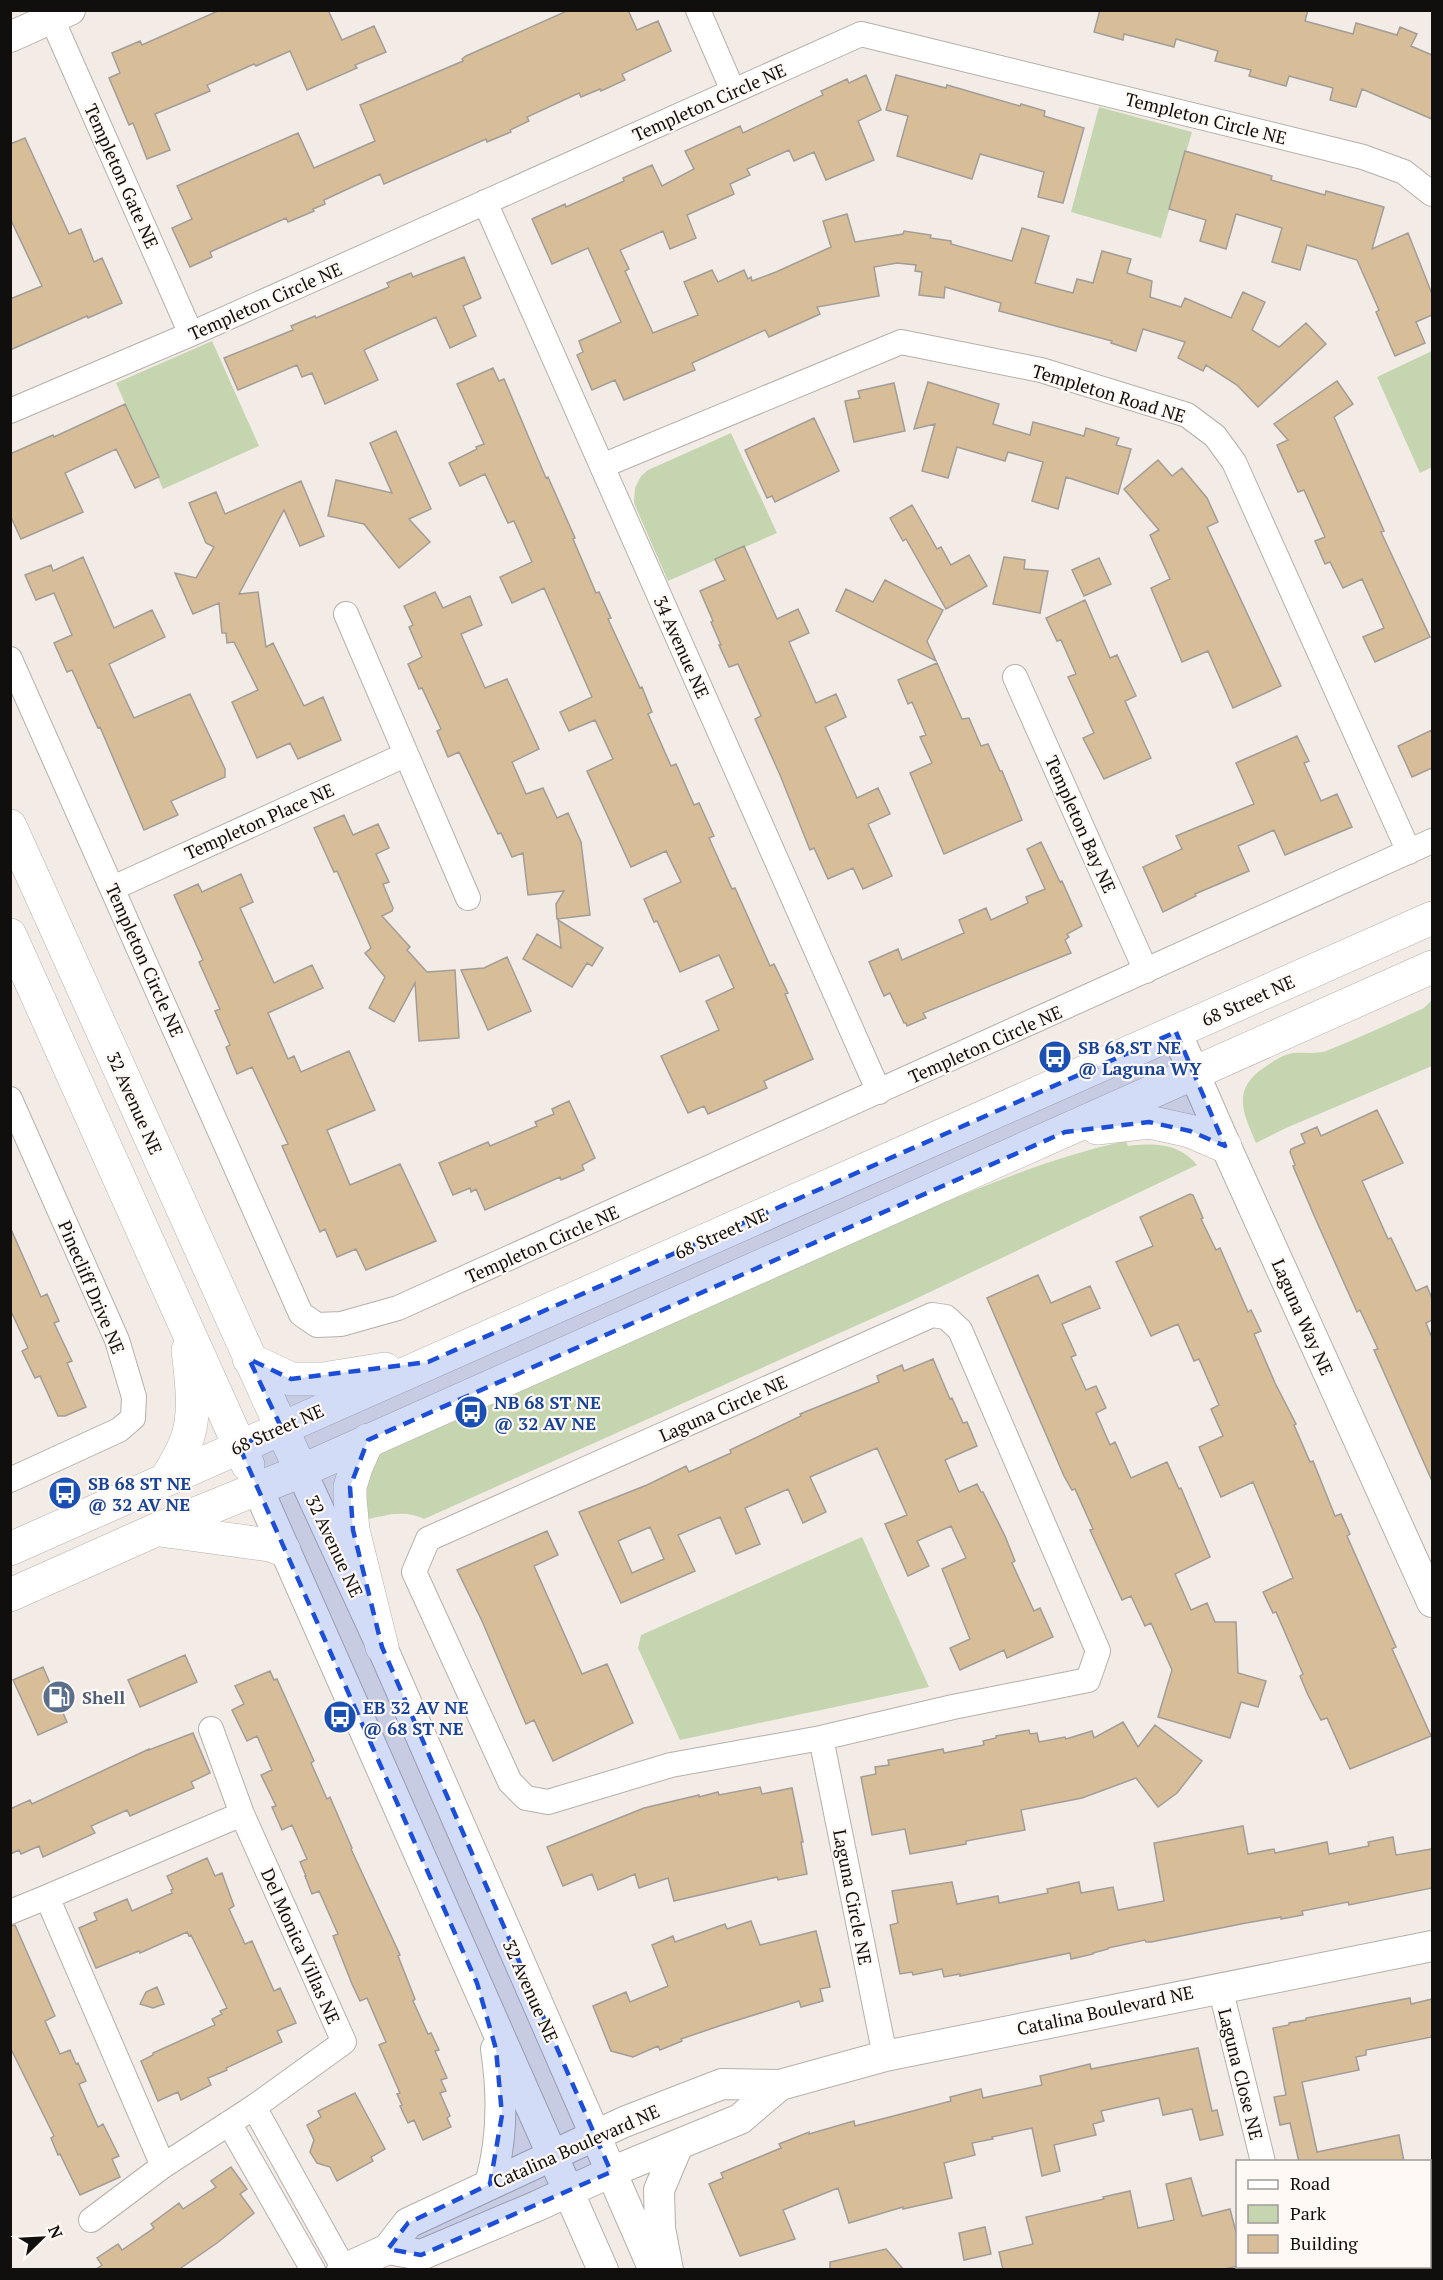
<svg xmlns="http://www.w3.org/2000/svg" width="1443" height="2280" viewBox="0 0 1443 2280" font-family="'PT Serif',serif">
<rect width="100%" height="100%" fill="#f3ece6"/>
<path fill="#c4d5af" d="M1099,107L1192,132L1161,238L1071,212Z
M212,341L259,446L163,489L116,383Z
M1432,351V467L1420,473L1377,377Z
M731,433L777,533L668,581L634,503L635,488L641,476L648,470Z
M1432,1000V1066L1286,1128L1256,1143C1243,1113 1231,1089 1265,1067C1272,1062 1281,1056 1289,1054C1301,1051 1314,1055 1326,1051C1359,1038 1391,1023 1424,1008Z
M1126,1141L1128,1146C1154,1143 1179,1143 1197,1165L909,1302L424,1519C404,1509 384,1516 364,1520L361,1492L373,1460L394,1444L894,1223C970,1192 1046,1158 1126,1141Z
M862,1537L929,1687L680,1740L638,1648L641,1635Z"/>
<path fill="#d8bd99" stroke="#a29d97" stroke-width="1.5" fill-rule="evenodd" d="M220,10H328L342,40L374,26L386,52L355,65L357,68L307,90L290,51L256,66L254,64L207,85L210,91L155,114L170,150L147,159L133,123L129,125L109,78L120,73L112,53L140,41L142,45Z
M569,10H628L637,30L658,21L671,51L622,74L625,80L601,91L600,89L581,97L579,93L527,117L529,121L510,130L511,132L487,142L486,139L384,184L380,174L324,200L325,204L313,209L314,211L288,222L286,218L210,252L212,257L190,267L172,228L192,219L177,186L298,133L314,168L375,141L360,105L463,61L462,59L466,56Z
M1100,10H1308L1305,21L1353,34L1356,23L1397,35L1400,27L1417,34L1411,46L1432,55V119L1362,89L1356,107L1330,100L1333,88L1289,76L1286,86L1249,76L1251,70L1215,61L1218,51L1176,39L1174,47L1124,34L1123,40L1094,32Z
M866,75L881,110L858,121L874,160L826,180L814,152L794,161L789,150L747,169L750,175L730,184L734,194L687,215L696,238L670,249L663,231L620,250L629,269L625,271L653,333L698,315L684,282L712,270L718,282L744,270L748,279L751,277L752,281L776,272L831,247L823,221L847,214L855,242L903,234L904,231L931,235L930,238L951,241V244L1012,261L1022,228L1049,236L1035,283L1073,293L1077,279L1093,283L1102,251L1131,259L1127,273L1152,281L1150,297L1181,307L1185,298L1231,318L1243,292L1265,302L1252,330L1279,347L1306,323L1326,344L1258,407L1237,385L1206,365L1203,371L1178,358L1185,342L1143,329L1136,351L1111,343L1112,341L999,311L1001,303L945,287L944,298L919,295L922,272L915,271L916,265L897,263L874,267L879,296L817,307L820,314L769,337L765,330L692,363L695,370L624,400L615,380L592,390L577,355L583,352L579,341L621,322L588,248L552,264L532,219L565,204L566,207L624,181L623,178L652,165L662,186L694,169L685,151L740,126L743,133L823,95L821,91L847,79L849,83Z
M896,75L946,88L947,85L1020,106L1021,104L1045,111L1044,116L1084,128L1063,203L1038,197L1044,172L980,154L972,179L897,156L908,116L886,110Z
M25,138L69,234L81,229L94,262L102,258L122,303L88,318L87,316L10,350V299L42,286L10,218V144Z
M1185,151L1272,176L1271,180L1325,195L1326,191L1384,207L1372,249L1408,233L1432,294V315L1416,322L1425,343L1395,356L1376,312L1379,310L1357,260L1307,245L1300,270L1272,262L1282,228L1236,214L1226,249L1200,241L1206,220L1169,209Z
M464,257L481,298L463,306L476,336L450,348L436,317L383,341L364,350L378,380L325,404L312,373L302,377L297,365L238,390L224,358L293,330L291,326L315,316L316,318L389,287L387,283L411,273L413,277Z
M493,368L499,381L504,379L546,478L548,477L575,538L573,539L596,593L599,592L611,618L608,619L640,688L642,687L652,712L648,714L671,766L676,764L694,805L699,803L714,836L709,838L732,889L735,888L770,966L774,964L788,993L785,994L813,1059L764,1081L767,1088L708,1114L704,1106L688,1113L661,1056L719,1030L706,1001L734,988L719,955L680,972L657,921L654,922L644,899L681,882L666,851L631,867L587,771L613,759L595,720L569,731L560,712L592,697L544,588L512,603L500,577L532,562L514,521L508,523L485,474L460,486L449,463L477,449L476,447L484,444L457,384Z
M1337,381L1353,404L1334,417L1384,531L1381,532L1430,637L1375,662L1363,637L1384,628L1362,579L1343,588L1330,562L1325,564L1315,541L1325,537L1304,490L1298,492L1277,445L1288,440L1274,424Z
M928,382L999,404L993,424L1030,435L1033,422L1084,436L1086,428L1119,438L1116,445L1131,449L1118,494L1066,477L1058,509L1032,501L1043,462L1008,452L1005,461L957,447L948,478L922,471L935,424L914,429Z
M894,383L905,431L854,442L845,401L860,398L858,391Z
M125,404L159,477L135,488L116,449L65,473L83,512L21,539L10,515V454L53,435L54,437Z
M814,418L839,471L775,502L772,496L767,498L745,450Z
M396,431L431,509L409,519L430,542L399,568L364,524L328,516L336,480L392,493L370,443Z
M1158,460L1172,476L1182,468L1207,498L1218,522L1207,527L1281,686L1233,708L1208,651L1182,662L1151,588L1170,579L1150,535L1159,530L1124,489Z
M301,481L324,536L300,546L284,510L239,594L258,592L266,647L273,643L304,706L323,697L341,740L298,759L290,743L257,758L232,702L258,690L234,642L227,643L226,633H222L219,603L193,614L175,573L196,578L214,547L206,543L189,503L216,492L225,514Z
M912,505L937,549L941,547L951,565L969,555L987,586L946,609L906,539L903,541L890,518Z
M744,546L777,619L798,609L809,633L789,642L816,703L836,694L846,717L825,727L857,798L878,788L890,814L868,824L892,876L863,889L853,868L828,879L814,848L810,850L780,775L755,719L761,716L738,664L729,667L719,645H721L711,622L713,621L700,591L725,580L715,559Z
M83,557L114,628L152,610L165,637L109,664L134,718L190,694L225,769V777L171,801L178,815L144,830L100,727L98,728L72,670L67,672L54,643L72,635L54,593L36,600L25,575L51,565L53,571Z
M1004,557L1025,560L1024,569L1048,571L1040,613L993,604Z
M1099,558L1111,584L1084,596L1072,570Z
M885,580L943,610L927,641L936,661L836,611L846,589L873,602Z
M435,592L443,608L470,596L482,625L461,634L485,688L507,679L539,749L512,762L526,794L543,788L557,818L568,813L581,842L590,915L557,919L556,904L564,891L528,895L523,853L512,857L501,833L498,834L459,752L448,757L437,731L441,729L422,688L419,689L408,664L422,657L409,627L413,625L404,606Z
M1085,600L1110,658L1117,655L1136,696L1125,701L1151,758L1104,779L1083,738L1094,733L1068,677L1076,674L1061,640L1057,641L1046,618Z
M937,663L962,719L969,718L981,746L988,744L1000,771H1002L1022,820L944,854L910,773L932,763L920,737L926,735L912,702L908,704L898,680Z
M1432,730V768L1412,777L1398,746Z
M1297,736L1309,761L1304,763L1321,801L1337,794L1352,827L1285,855L1274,830L1238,846L1249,871L1195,894L1196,896L1163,912L1143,867L1182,849L1176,836L1254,804L1236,763Z
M344,815L353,835L378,824L389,848L376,854L389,882L383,884L393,908L392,911L382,916L410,947L407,950L427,972L455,970L459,1038L419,1041L415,983L394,1022L369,1008L385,977L365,953L371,948L337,871L334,872L314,828Z
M1041,842L1060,882L1062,881L1082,926L1067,934L1069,937L1065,940L1071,953L923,1013L926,1018L907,1026L906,1023H904L890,993L884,996L869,962L898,949L902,960L964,933L959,920L986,908L991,920L1028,903L1026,897L1045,889L1027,849Z
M241,874L253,902L240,908L274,983L312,965L323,988L268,1013L288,1059L294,1056L301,1072L349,1051L375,1110L327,1130L350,1185L400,1164L436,1241L366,1270L356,1249L337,1257L325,1229L320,1232L282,1146L288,1144L252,1067L237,1074L226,1047L230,1045L215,1011L220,1009L199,962L203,960L174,895L198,884L202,892Z
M558,920L603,948L592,966L587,963L572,987L523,959L537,934L561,948Z
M507,957L531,1011L488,1030L461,970L484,968Z
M569,1101L595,1158L582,1165L584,1170L561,1180L560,1177L485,1210L476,1189L471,1192L470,1188L453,1195L439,1163L488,1142L490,1146L537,1126L535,1122L554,1114L552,1109Z
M1377,1110L1403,1163L1362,1181L1388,1239L1391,1238L1416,1291L1427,1286L1432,1299V1320L1426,1323L1432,1338V1481L1374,1350L1378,1349L1360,1310L1357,1312L1316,1220L1293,1166L1295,1165L1290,1152L1291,1149L1305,1143L1301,1134L1317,1127L1321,1136Z
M1190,1194L1193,1195L1203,1218L1201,1219L1216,1250L1220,1248L1248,1312L1251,1310L1261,1331L1254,1334L1275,1383L1296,1424L1294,1425L1310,1462L1313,1461L1335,1516L1341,1514L1350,1534L1347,1536L1396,1647L1392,1649L1431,1736L1350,1769L1327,1718L1321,1720L1308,1695L1300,1676L1303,1674L1276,1612L1273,1613L1263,1592L1293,1578L1253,1482L1221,1497L1199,1447L1223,1436L1211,1409L1219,1405L1199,1359L1194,1361L1178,1324L1151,1336L1116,1262L1153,1246L1140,1217Z
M10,1227L41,1297L47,1294L59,1321L54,1323L72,1361L67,1363L86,1407L65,1416H58L40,1376L35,1378L22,1351L28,1348L10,1309Z
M1038,1275L1051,1303L1090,1286L1100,1308L1062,1324L1076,1355L1071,1357L1086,1390L1096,1386L1106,1408L1096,1413L1110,1445L1115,1442L1131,1478L1167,1462L1179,1489L1181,1488L1210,1557L1175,1574L1191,1610L1207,1603L1215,1622H1236L1238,1673L1266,1681L1258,1707L1241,1702L1230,1738L1158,1717L1172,1670L1151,1623L1145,1626L1131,1596L1122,1600L1090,1530L1093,1529L1075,1489L1072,1490L1064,1476L987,1298Z
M933,1359L950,1399L952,1398L963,1423L967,1422L977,1446L945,1460L959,1492L977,1484L981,1492H983L1005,1536L1015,1561L1012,1563L1034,1611L1040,1608L1053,1637L1007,1658L1004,1650L960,1670L950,1648L970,1639L942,1569L966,1558L951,1526L917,1541L929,1566L908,1576L885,1524L907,1515L877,1448L810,1477L826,1512L803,1523L788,1489L745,1508L760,1544L736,1554L720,1517L678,1535L695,1571L621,1603L579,1512L647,1485L686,1466L689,1472L731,1453L730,1450L801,1416L800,1414L879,1382L877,1376L902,1365L904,1371ZM650,1527L664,1559L632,1573L618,1541Z
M547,1531L558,1555L534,1566L582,1674L607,1664L633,1723L553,1761L534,1720L526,1724L482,1621L457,1570Z
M185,1655L197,1682L140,1707L128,1680Z
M43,1667L67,1722L38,1735L13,1680Z
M270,1671L274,1680L277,1679L314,1761L311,1763L327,1799L330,1797L352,1848L351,1849L400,1955L398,1956L415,1999L413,2001L428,2034L431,2033L439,2050L435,2051L447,2078L441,2080L446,2091L440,2093L450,2116L447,2118L451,2127L423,2140L414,2120L408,2123L400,2106L402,2105L397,2094L400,2093L379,2045L386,2042L367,1998L360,2001L352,1984L333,1936L338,1934L319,1891L312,1894L305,1876H306L300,1862L307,1859L292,1825L282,1830L272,1807L276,1806L261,1775L272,1770L257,1736L247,1741L232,1710L244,1704L235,1686Z
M1123,1722L1138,1747L1155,1725L1202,1761L1177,1793L1158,1807L1136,1778L1082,1798L1021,1810L1025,1830L966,1841V1844L910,1854L905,1829L872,1835L861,1777L876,1774L875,1767L889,1765L888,1760L943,1749L944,1753L984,1745L983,1741L996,1738V1736L1029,1730L1030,1734L1037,1733L1039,1742L1065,1737L1066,1739L1092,1731L1094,1738Z
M193,1733L210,1773L191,1782L194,1788L130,1816L127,1810L91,1826L95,1833L43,1857L39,1846L21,1854L19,1850L10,1854V1809L30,1800L32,1804L149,1749V1750Z
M760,1787L762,1794L792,1788L803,1842H801L807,1874L778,1880L777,1877L674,1901L668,1878L639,1888L635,1874L598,1890L592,1874L563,1886L547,1847L644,1808L699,1795V1797L718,1792L719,1795Z
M1243,1826L1248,1854L1274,1849L1275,1853L1327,1842L1329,1854L1369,1846L1368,1842L1393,1837L1396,1855L1432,1849V1888L1349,1905L1348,1902L1302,1911L1303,1915L1281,1919V1917L1246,1923L1151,1942H1146L1145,1940L1108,1948V1949L1093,1953V1954L1071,1959L1070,1953L960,1976V1974L944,1977L942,1969L913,1975L912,1972L900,1974L890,1925L898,1923L892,1891L952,1882L957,1904L998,1896L999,1903L1048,1893L1047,1889L1079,1882L1081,1893L1113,1887L1118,1910L1164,1901L1154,1843Z
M207,1858L215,1876L222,1873L234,1906L229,1909L245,1944L252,1941L274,1991L280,1988L296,2023L277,2031L282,2042L226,2068L227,2070L208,2078L211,2085L181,2100L178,2092L158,2101L141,2061L153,2055V2053L215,2025L212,2019L222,2014L220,2011L227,2008L191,1935L189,1936L187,1932L140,1953L139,1951L96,1968L79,1928L97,1920L94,1913L127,1899L132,1911L172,1893L171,1890L173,1889L167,1876Z
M751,1921L760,1945L816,1931L830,1987L820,1989L823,2001L801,2007L799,2001L725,2024L681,2039L682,2041L660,2050L658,2046L633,2057L611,2051L593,2006L626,1992L630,2002L668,1986L652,1945L673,1936L675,1942L725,1924L727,1929Z
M15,1925L55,2016L45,2021L60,2054L70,2050L76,2064L78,2063L86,2081L79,2084L98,2127L103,2124L119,2156L112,2159L120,2177L80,2195L60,2154L58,2155L51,2138L54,2136L10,2047V1926Z
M157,1987L164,2004L153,2008L140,2004L146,1992Z
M1410,1998L1411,2004L1432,1999V2037L1366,2050V2055L1356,2057L1359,2070L1302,2082L1317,2152L1399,2135L1404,2162H1299L1290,2123L1280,2125L1274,2097L1286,2095L1273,2028L1289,2025V2023L1306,2020V2018Z
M1198,2048L1212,2111L1217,2110L1223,2135L1200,2140L1192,2109L1163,2115L1159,2098L1101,2111L1104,2121L1093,2124L1096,2135L1054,2145L1060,2171L1042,2176L1032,2128L992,2137L993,2139L972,2143L975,2155L944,2163L952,2198L903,2209V2207L849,2223L838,2188L783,2210L795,2239L740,2256L709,2184L723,2178L721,2173L781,2148L779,2144L809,2132V2134L854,2121L855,2126L951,2101L950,2097L981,2089L983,2098L1042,2085L1040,2076L1090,2064L1091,2069Z
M355,2093L385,2149L371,2157L373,2161L337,2181L330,2167L317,2163L310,2152L314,2140L307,2125L321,2117L318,2111Z
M231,2167L247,2189L240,2194L254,2213L217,2243L178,2270H95L102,2265L97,2258L118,2244L122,2250L154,2228L151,2224L179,2203L183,2209L216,2187L211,2181Z
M1191,2178L1202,2216L1230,2209L1238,2240V2266L1220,2270H1003L999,2252L1033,2244L1026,2217L1104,2199L1103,2197L1130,2191L1138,2228L1174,2220L1166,2184Z
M985,2227L991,2254L964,2260L959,2233Z
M886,2249L904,2270H830V2262Z"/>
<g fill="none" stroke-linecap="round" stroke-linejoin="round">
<g stroke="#b6afaa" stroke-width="26">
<path id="minor" d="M698,10L733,91
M52,19L191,334
M485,202L879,1092
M10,411L191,334L861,34L1363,157L1404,172L1432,194
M602,466L901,342L1041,370L1187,415L1215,436L1234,462L1409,852
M346,614L468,898
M10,659L301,1314L317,1325L341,1324L398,1308L1432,841
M1015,677L1146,971
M113,888L405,755
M10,1099L117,1340L134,1397L133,1418L119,1430L10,1480
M932,1315L946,1317L960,1330L1098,1651L1088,1680L953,1707L821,1738L671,1765L548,1802L526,1798L510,1782L414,1572L428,1539Z
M821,1738L885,2056
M47,1897L242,1814
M10,1912L47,1897L163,2166
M1220,1987L1263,2162
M254,2107L344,2269
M229,2123L313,2270
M91,2220L163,2166L254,2107L344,2042L242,1814L211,1729
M1296,2266L1297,2270"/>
</g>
<g stroke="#b6afaa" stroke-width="32">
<path id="tertiary" d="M10,37L70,10
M1176,1032L1228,1151L1432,1602
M301,1471L382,1647L654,2270
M258,1489L603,2270
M490,2184C503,2139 503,2095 496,2049
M388,2249L421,2255L537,2206L611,2172L740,2119L780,2085
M342,2270L388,2249L408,2223L624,2122L722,2084L780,2085L885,2056L1432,1946
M668,2270L660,2228L659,2190L678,2145"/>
</g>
<g stroke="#b6afaa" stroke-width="34">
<path id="secondary" d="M10,826L301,1471
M10,935L248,1465
M1097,1128L1149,1122L1190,1131L1225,1146
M249,1359L291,1379H323L385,1369
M368,1440L356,1467L350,1487V1499L353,1530L382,1647
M166,1479C175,1465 183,1452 188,1436C196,1412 191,1375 188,1350
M160,1530L270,1545L284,1550
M10,1549L1432,918
M10,1595L158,1529L301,1471L1432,967"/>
</g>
<use href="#minor" stroke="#fff" stroke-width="24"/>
<use href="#tertiary" stroke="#fff" stroke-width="30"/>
<use href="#secondary" stroke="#fff" stroke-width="33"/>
</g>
<path fill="#1d4ed8" fill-opacity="0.2" stroke="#1d4ed8" stroke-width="4.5" stroke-dasharray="12 8" stroke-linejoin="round" d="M1176,1032L1225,1146L1190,1131L1149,1122L1065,1132L368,1440L350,1487L353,1530L382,1647L611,2172L421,2255L388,2249L408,2223L490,2184L502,2115L496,2049L477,1983L239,1446L281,1427L249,1359L291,1379L428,1362Z"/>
<defs>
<g id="bus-disc" transform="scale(1.725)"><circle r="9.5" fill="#1a4fb4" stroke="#fff9f5"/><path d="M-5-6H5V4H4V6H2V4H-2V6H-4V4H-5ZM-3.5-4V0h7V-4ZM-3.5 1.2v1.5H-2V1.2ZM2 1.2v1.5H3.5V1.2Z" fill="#fff"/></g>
<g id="fuel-disc" transform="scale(1.725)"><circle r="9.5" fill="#5c6f8a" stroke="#fff9f5"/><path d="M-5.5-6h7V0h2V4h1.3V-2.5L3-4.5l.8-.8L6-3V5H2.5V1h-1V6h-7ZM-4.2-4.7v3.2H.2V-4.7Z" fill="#fff"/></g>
</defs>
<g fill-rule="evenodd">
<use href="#bus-disc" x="1055" y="1057"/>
<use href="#bus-disc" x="471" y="1412"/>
<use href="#bus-disc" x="65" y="1493"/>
<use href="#fuel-disc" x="59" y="1697"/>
<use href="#bus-disc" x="340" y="1717"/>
</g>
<g text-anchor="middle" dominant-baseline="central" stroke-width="4.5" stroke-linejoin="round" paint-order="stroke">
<g font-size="18" fill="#110f0d" stroke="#fff9f5">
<text transform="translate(709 102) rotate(-24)">Templeton Circle NE</text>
<text transform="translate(1206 118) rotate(14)">Templeton Circle NE</text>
<text transform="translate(122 176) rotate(66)">Templeton Gate NE</text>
<text transform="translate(265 301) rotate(-24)">Templeton Circle NE</text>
<text transform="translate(1109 393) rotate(17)">Templeton Road NE</text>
<text transform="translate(682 647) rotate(66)">34 Avenue NE</text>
<text transform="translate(259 821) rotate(-24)">Templeton Place NE</text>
<text transform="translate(1081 824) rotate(66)">Templeton Bay NE</text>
<text transform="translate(145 960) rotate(66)">Templeton Circle NE</text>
<text transform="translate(1248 1000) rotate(-24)">68 Street NE</text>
<text transform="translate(985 1044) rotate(-24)">Templeton Circle NE</text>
<text transform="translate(135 1103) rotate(66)">32 Avenue NE</text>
<text transform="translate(721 1233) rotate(-24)">68 Street NE</text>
<text transform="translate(542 1244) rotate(-24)">Templeton Circle NE</text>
<text transform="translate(92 1287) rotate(67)">Pinecliff Drive NE</text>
<text transform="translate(1303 1317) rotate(66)">Laguna Way NE</text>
<text transform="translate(723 1408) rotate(-24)">Laguna Circle NE</text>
<text transform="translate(277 1429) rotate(-24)">68 Street NE</text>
<text transform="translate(335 1546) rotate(65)">32 Avenue NE</text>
<text transform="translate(853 1897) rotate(79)">Laguna Circle NE</text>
<text transform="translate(301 1946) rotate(66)">Del Monica Villas NE</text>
<text transform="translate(531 1991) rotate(66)">32 Avenue NE</text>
<text transform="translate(1105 2010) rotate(-12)">Catalina Boulevard NE</text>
<text transform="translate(1241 2074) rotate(76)">Laguna Close NE</text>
<text transform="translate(576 2146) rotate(-24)">Catalina Boulevard NE</text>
</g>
<g font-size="18" font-weight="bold" fill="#164399" stroke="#fff9f5" text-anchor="start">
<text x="1078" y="1047">SB 68 ST NE<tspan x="1078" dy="21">@ Laguna WY</tspan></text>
<text x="494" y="1402">NB 68 ST NE<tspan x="494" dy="21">@ 32 AV NE</tspan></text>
<text x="88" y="1483">SB 68 ST NE<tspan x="88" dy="21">@ 32 AV NE</tspan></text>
<text x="363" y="1707">EB 32 AV NE<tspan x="363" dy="21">@ 68 ST NE</tspan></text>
</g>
<g font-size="18" font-weight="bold" fill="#4e5e75" stroke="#fff9f5" text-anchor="start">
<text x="82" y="1697">Shell</text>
</g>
</g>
<rect width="1443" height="2280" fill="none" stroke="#110f0d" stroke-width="24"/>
<rect x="1236" y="2160" width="195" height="108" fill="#fff9f5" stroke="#a09b98" stroke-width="1.5"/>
<rect x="1248" y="2180" width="30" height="9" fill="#ffffff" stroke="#a09b98" stroke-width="1.5"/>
<text x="1290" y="2190" font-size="18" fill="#110f0d">Road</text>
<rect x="1248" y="2205" width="30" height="18" fill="#c4d5af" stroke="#a09b98" stroke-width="1.5"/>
<text x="1290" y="2220" font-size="18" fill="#110f0d">Park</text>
<rect x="1248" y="2235" width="30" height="18" fill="#d8bd99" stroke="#a09b98" stroke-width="1.5"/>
<text x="1290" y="2250" font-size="18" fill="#110f0d">Building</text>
<g transform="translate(42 2238) rotate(66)" stroke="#fff9f5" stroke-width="4.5" paint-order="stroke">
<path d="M0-4.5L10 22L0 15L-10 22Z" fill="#110f0d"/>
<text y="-9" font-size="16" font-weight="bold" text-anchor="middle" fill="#110f0d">N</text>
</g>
</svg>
